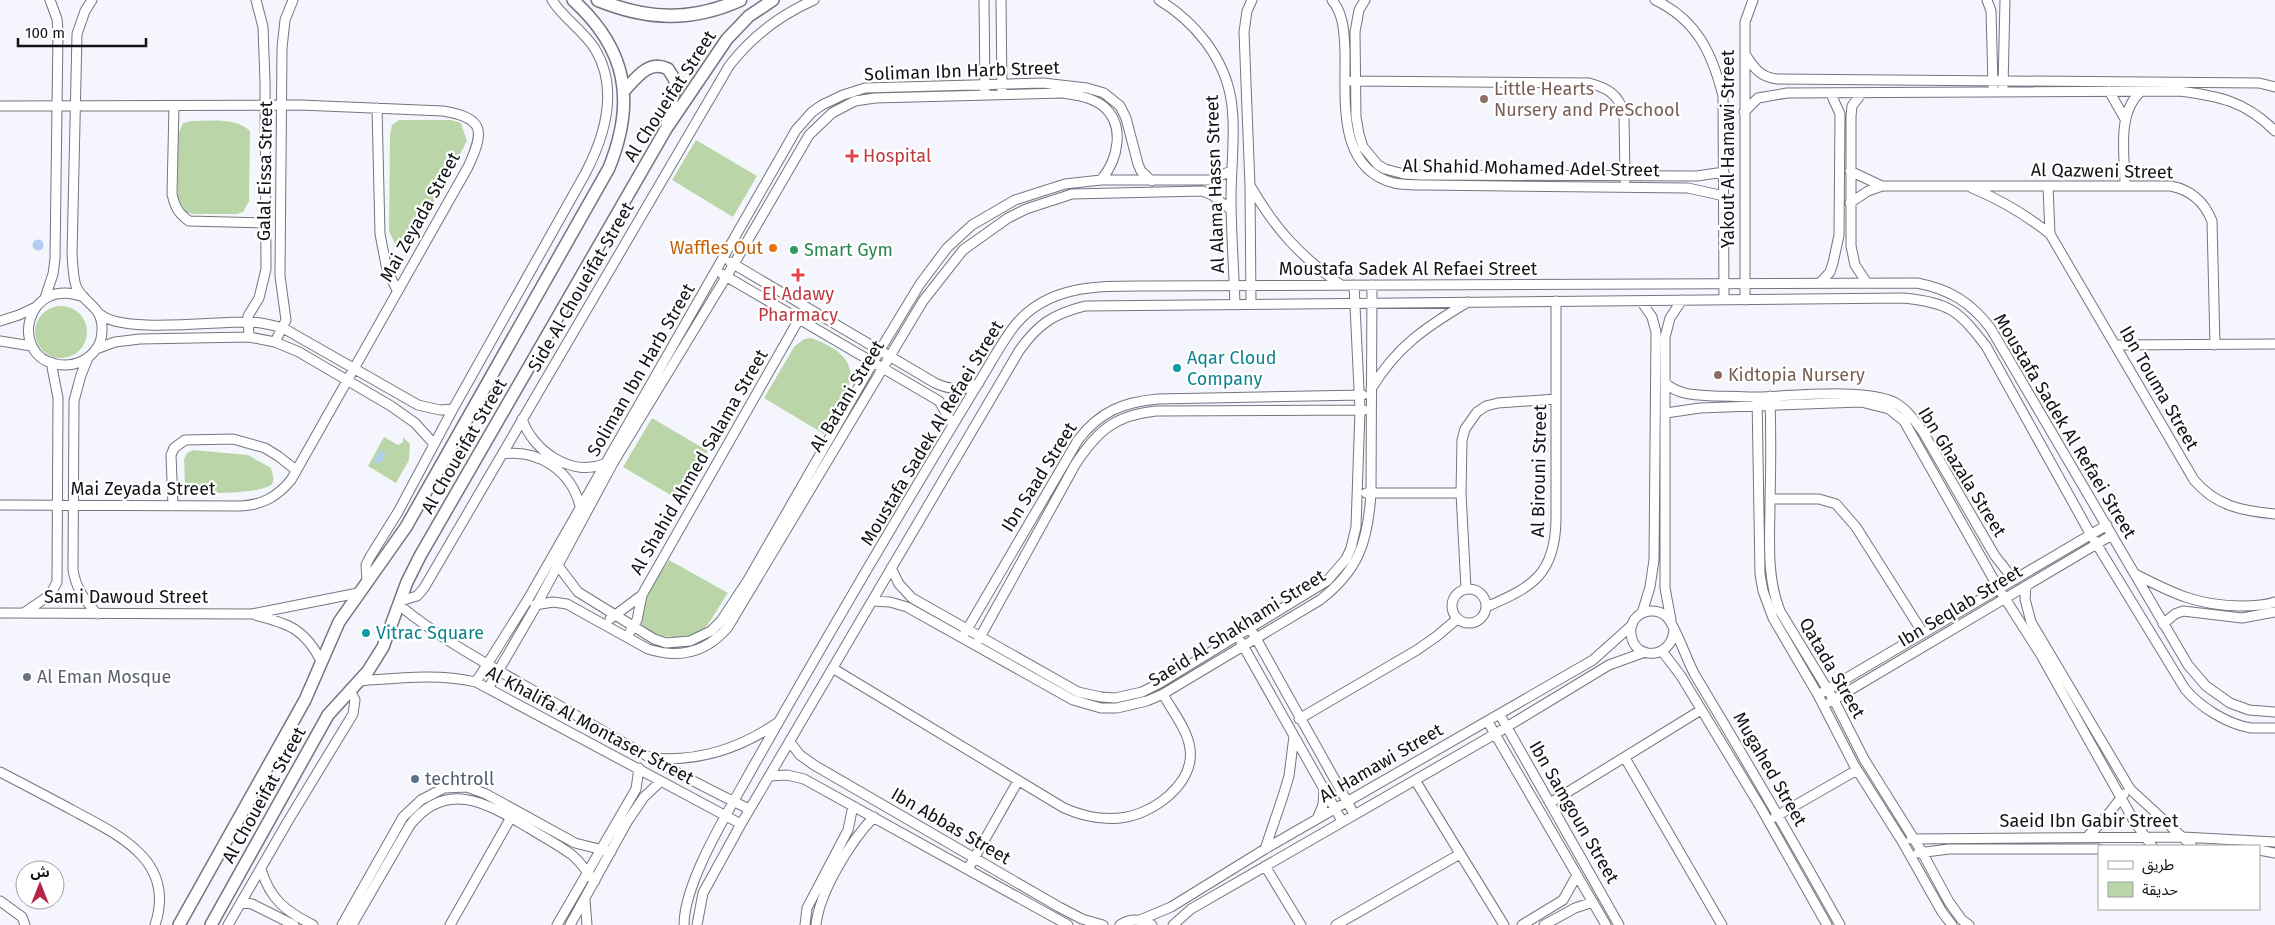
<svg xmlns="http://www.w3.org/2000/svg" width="2275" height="925" viewBox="0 0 2275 925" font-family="'Fira Sans','Noto Sans Arabic',sans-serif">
<rect width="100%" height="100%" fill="#f5f6fd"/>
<path fill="#bad6a8" d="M399,120H451L461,123L467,141L414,239L403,245L395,244L389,231L390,134L392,125Z
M191,121C210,121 236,117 250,131L249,201L243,212L237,214H193L185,212L178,198V135L183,123Z
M696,140L757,176L733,217L672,180Z
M35 332a26 26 0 1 1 52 0a26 26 0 1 1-52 0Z
M811,338C875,361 847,392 824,434L764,398L794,347L804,339Z
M652,418L708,451L679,500L623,467Z
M384,437L398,445L403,442V437L410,444L409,460L396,483L368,466Z
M193,450L248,455L271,468C272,473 275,479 272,484C265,493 205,495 194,491C190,489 188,487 185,484L184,459L187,453Z
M669,560L728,593C720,604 713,619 704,629C692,641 640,641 641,618C641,597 658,578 669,560Z"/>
<path fill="#b1cdf2" d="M32.5 245a5.5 5.5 0 1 1 11 0a5.5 5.5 0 1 1-11 0Z
M381,450L385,454L382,462L373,463Z"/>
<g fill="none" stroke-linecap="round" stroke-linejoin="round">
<g stroke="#737580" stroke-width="11">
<path id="minor" d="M984,0L985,90
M1001,0L1002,90
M1159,0C1194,21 1224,57 1231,99C1236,129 1231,167 1231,198C1231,233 1234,269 1235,305
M1332,0C1344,15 1344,32 1345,51C1346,98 1336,168 1394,183C1404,185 1415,185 1425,185L1688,188L1724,196
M1365,0L1359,10L1355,32L1356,117L1359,134L1363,147L1378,165L1385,169L1404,174L1421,175L1697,176L1724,172
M1655,0C1697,20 1712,53 1723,96L1724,300
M1987,0L1991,11L1993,86
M1745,54C1754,68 1760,77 1777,79L2259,83L2275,87
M1352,81L1589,83C1608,88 1619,95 1624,114L1625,181
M2003,87L2005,0
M2109,91L2125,119
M1862,93L1852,106L1851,116V246L1855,265L1867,283
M0,106L300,105L443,111C486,118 484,132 468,167L291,480C277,497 262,505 241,506L0,505
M174,106L172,194C175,207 178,213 189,221L266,223
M377,108L380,234L387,270L397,290
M1744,112L1758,98L1787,93L2179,91C2219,96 2245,101 2275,131
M1850,171L1882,186
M2048,186L2050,234
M2125,186C2125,155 2116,114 2141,91
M1251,187C1276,230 1301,257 1341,285
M1972,188C2001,200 2025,214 2050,234L2194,480C2216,506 2242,511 2275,514
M1850,203L1868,191L1882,186H2171C2191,190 2204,201 2212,221L2215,345
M730,262L935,383C950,390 965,391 979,383
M722,274L939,401L953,425
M1820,283L1830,272L1833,263L1839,235L1840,114L1831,94
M84,297C25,275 9,355 56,364C65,366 74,365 82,361C94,355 102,344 102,330C103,305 83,304 76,286C73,277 73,265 72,255L77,34L85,11L92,0
M45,298L53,274L55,259L58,32L57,19L50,0
M1745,300V22L1753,0
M1641,301L1652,317L1656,332L1654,560L1650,587L1642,613
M1251,304L1250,186L1244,32L1247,11L1252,0
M100,314C121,334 217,321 249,322C261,322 271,325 283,328L418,405L440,410L453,409
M0,321L19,315L36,307
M249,337L248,316L259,298L266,269L265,82L263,27L256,0
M0,341L31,346
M275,342L286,320L280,276L282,48L285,20L293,0
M2115,345L2275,344
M96,349L115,342L140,339L249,337L275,342L299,352L391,406L415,423L434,444
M88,358L81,375L74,401L73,570C76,589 85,600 97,614
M1665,383C1680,396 1697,395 1716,396C1730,396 1744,397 1758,397C1791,396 1865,388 1894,402C1907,409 1915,421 1923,432L1995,556L2014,580
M1371,389C1397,346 1426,327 1468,302
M1770,396C1771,431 1771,466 1770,501C1770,538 1766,576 1780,611L1834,700L1864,759L1922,852L1949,902L1962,920L1969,925
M1757,397L1760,574L1763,591L1773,618L1818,695L1854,765L1902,841L1942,912L1952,925
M1666,413L1700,408L1861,402L1889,409L1904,421L1999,589L2041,655L2134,821L2152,846
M522,419C533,451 571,477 604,464
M503,454C539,449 571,471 580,506
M1366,493H1461
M1770,499H1819L1836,504L1856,527L1923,633
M173,506L171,455L174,448L185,440L233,439L265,448L278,456L296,470
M556,563L578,592L654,639L666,643L690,641L711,631L721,621L748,580L880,350L920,284L947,248L972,225L1015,200L1065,184L1101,180H1210L1231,171
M891,568L899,584L912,598L1078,692L1101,697L1115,698L1142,692L1160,683L1327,581L1346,559L1351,548L1356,527L1360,410L1354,285
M2135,574C2172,593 2198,606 2241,606C2252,606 2264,606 2275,602
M367,581L366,565L370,557L398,512L453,409L585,174C605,136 619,89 595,49C583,30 564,19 552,0
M2026,586L2025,599L2031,622L2130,789L2192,846
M1452 606a17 17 0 1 1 34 0a17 17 0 1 1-34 0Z
M1466,589L1461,493L1462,440L1465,429L1477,412L1486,406L1498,403L1556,399
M400,601L417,596L424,588L729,66C752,36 780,15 814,0
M872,601L890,602L907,607L1073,700L1101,708H1117L1147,701L1163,694L1320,600C1359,570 1368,541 1371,493L1372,285
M399,605C443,641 494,668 543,696C611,736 678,775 749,809
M535,605L553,602L567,604L648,649C680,659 707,652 728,627L923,301L963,250L1008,218L1026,209L1072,194L1202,191L1212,195L1231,210
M1486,607C1533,587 1555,574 1556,520V301
M25,612L50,595L57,582L58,398L51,362
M0,613L252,614L358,593
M255,615C288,623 305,629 321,661
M610,619L642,595
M1671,620L1665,588V337L1670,318L1682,300
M2163,624L2175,614L2183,611L2242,618L2275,612
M1674,629C1673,659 1634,662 1631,634C1630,630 1632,624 1634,620C1642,609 1658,608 1667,617C1675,625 1687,661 1695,675C1745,758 1793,841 1840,925
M630,632L637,620L642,595L799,319
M965,633L1078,440C1100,411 1124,402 1158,399L1363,395
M1253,633L1354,814
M979,639L1075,465C1097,431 1115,415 1156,411L1364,410
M1241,642L1342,821
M1662,651L1681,676L1761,808L1827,925
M834,669L1064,808C1082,816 1100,820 1120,818C1152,815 1195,784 1190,749C1188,730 1172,711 1163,694
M359,681C398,678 438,673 476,682L741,824
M476,682L527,601L796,130L812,112L822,105L843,95L865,88L1043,83L1087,88L1104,93L1120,106L1126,118L1138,164L1141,171L1152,181
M489,687L536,606L613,463L734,264L809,135L832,113L855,101L875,98L1062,93C1076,95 1091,97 1103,106C1126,125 1118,160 1101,180
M1823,692L2107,525
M1830,702L2112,535
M1500,715L1619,925
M1299,719L1417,650L1437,636L1457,619
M1488,722L1606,925
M790,742L800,755L814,765L1059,907L1082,919L1103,925
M653,758C699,762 739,749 777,723
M1625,758L1722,925
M0,772C25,785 50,798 74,811C121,836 176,862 155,925
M770,776L787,775L804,779L1068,925
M1415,780L1504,925
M1550,803L1701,710
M1775,817L1857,770
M1317,819L1323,805L1324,789
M2087,837L2103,821L2124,794
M1911,839L2183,837L2275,842
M1265,849L1283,796L1289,776L1294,736
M2259,850L2275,853
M1918,853L1949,849H2099
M1265,866L1301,925
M261,869C270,899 285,911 313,925
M968,869L1018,781
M585,900L587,925
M0,901L22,917L25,925
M241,902L252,904L294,925
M1140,920L1171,907L1265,849L1593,660L1632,625
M228,925L288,821L353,714L355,700L350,690
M342,925L403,817L421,800L444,788L467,787L486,794L575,843L611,852
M352,925L410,825C447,778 488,804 529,828C543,837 559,845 572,855C581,862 587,873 595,881
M450,925L514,812
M557,925L636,789L639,768
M570,925L627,822L644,797L661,781
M684,925C684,881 731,807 753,767C826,638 902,509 979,382C991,363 1002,341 1016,324C1050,284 1100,286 1148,286L1917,283C1949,289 1971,302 1991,329L2188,665L2206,686L2230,703L2249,710L2275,712
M697,925L703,893L741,824L1019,351C1038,324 1053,314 1085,306L1904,298C1950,303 1958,310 1986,346L2091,535L2185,689C2200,707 2227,724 2251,728C2259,728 2267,728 2275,728
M805,925L807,908L848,830L853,806
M816,925C819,893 851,840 874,817
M1120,925C1130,918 1141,919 1152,925
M1173,925L1191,909L1495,734L1609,665L1645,652
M1336,925L1460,854
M1522,925L1563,900L1577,875
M1544,925L1575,908L1593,902"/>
</g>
<g stroke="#737580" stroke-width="14">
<path id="major" d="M624,91C636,78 649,59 668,69L675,80V86L667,124
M179,925L305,700L339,622L406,527L609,168C636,101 627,49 573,0
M211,925L328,715L368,671L383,647L407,582L420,556L666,129L727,39L749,16L773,0"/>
</g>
<g stroke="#737580" stroke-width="15">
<path id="highway" d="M598,0C647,20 691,22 740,0"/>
</g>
<use href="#minor" stroke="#fff" stroke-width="9"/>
<use href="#major" stroke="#fff" stroke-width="11"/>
<use href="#highway" stroke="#fff" stroke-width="12"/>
</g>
<g fill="#8d6e63" stroke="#fff" stroke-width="2">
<circle cx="1484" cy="99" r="5"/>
<circle cx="1718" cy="375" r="5"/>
</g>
<g fill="#e0444e" stroke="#fff" stroke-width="2">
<path d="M849.5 148.5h5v5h5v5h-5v5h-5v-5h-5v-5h5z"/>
<path d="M795.5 267.5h5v5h5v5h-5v5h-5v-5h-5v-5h5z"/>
</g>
<circle fill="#e8710a" stroke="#fff" stroke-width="2" cx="773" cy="248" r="5"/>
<circle fill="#2e9e5b" stroke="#fff" stroke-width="2" cx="794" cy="250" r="5"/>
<g fill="#0f9aa8" stroke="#fff" stroke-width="2">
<circle cx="1177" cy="368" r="5"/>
<circle cx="366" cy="633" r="5"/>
</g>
<circle fill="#6b7280" stroke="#fff" stroke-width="2" cx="27" cy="677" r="5"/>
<circle fill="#5c6f8a" stroke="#fff" stroke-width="2" cx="415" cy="779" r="5"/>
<g text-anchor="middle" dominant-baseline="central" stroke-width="4.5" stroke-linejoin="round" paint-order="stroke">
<g font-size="18" fill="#121317" stroke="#fff">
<text transform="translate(962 71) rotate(-2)">Soliman Ibn Harb Street</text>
<text transform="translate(670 96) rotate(-57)">Al Choueifat Street</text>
<text transform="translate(1728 149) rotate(-90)">Yakout Al Hamawi Street</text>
<text transform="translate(1531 168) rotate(1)">Al Shahid Mohamed Adel Street</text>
<text transform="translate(265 171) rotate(-89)">Galal Eissa Street</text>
<text transform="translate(2102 171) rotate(1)">Al Qazweni Street</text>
<text transform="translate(1215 184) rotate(-92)">Al Alama Hassn Street</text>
<text transform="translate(420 217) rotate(-61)">Mai Zeyada Street</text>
<text x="1408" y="269">Moustafa Sadek Al Refaei Street</text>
<text transform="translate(581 287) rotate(-60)">Side Al Choueifat Street</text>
<text transform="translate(641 370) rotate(-60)">Soliman Ibn Harb Street</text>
<text transform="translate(2159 388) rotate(60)">Ibn Touma Street</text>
<text transform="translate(847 396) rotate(-59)">Al Batani Street</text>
<text transform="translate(2065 426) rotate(59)">Moustafa Sadek Al Refaei Street</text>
<text transform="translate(932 433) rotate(-59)">Moustafa Sadek Al Refaei Street</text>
<text transform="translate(464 446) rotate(-60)">Al Choueifat Street</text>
<text transform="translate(699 462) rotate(-60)">Al Shahid Ahmed Salama Street</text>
<text transform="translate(1539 471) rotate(-89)">Al Birouni Street</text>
<text transform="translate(1962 472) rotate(58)">Ibn Ghazala Street</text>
<text transform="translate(1039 477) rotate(-58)">Ibn Saad Street</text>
<text x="143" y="489">Mai Zeyada Street</text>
<text x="126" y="597">Sami Dawoud Street</text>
<text transform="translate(1960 606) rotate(-31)">Ibn Seqlab Street</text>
<text transform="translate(1237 628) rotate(-32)">Saeid Al Shakhami Street</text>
<text transform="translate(1832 668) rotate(60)">Qatada Street</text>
<text transform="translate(590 725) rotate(28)">Al Khalifa Al Montaser Street</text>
<text transform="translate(1381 763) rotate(-30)">Al Hamawi Street</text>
<text transform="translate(1770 769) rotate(60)">Mugahed Street</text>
<text transform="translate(264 795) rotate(-61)">Al Choueifat Street</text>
<text transform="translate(1574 812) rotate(60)">Ibn Samgoun Street</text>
<text x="2089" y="821">Saeid Ibn Gabir Street</text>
<text transform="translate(951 826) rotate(30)">Ibn Abbas Street</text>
</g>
<g font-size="18" fill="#785e54" stroke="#fff" text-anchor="start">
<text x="1494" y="89">Little Hearts<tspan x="1494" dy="21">Nursery and PreSchool</tspan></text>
<text x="1728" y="375">Kidtopia Nursery</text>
</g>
<g font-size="18" fill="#be3a42" stroke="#fff" text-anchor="start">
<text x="863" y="156">Hospital</text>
<text x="798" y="294" text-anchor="middle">El Adawy<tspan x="798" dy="21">Pharmacy</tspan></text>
</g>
<g font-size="18" fill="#c56008" stroke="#fff" text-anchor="end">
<text x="763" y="248">Waffles Out</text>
</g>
<g font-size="18" fill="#27864d" stroke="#fff" text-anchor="start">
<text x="804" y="250">Smart Gym</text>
</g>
<g font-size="18" fill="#0d838f" stroke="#fff" text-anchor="start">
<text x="1187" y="358">Aqar Cloud<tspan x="1187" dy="21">Company</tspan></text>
<text x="376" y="633">Vitrac Square</text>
</g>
<g font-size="18" fill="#5b616d" stroke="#fff" text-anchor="start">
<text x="37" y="677">Al Eman Mosque</text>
</g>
<g font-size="18" fill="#4e5e75" stroke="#fff" text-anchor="start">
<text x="425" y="779">techtroll</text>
</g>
</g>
<rect x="2098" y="845" width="162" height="65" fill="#ffffff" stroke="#a0a1a2"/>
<rect x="2108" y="861" width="25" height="8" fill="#ffffff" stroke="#a0a1a2"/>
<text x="2142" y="870" font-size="15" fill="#121317">طريق</text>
<rect x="2108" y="882" width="25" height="15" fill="#bad6a8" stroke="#a0a1a2"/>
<text x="2142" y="895" font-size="15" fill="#121317">حديقة</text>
<g transform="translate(40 885)"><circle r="24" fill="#ffffff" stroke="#a0a1a2"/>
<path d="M0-4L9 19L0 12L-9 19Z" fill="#b6254a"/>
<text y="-8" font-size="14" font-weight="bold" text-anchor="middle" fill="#121317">ش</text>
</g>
<path d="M18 38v8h128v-8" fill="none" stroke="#121317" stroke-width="2.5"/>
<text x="25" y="38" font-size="15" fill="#121317" stroke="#ffffff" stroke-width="4" paint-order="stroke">100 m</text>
</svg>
